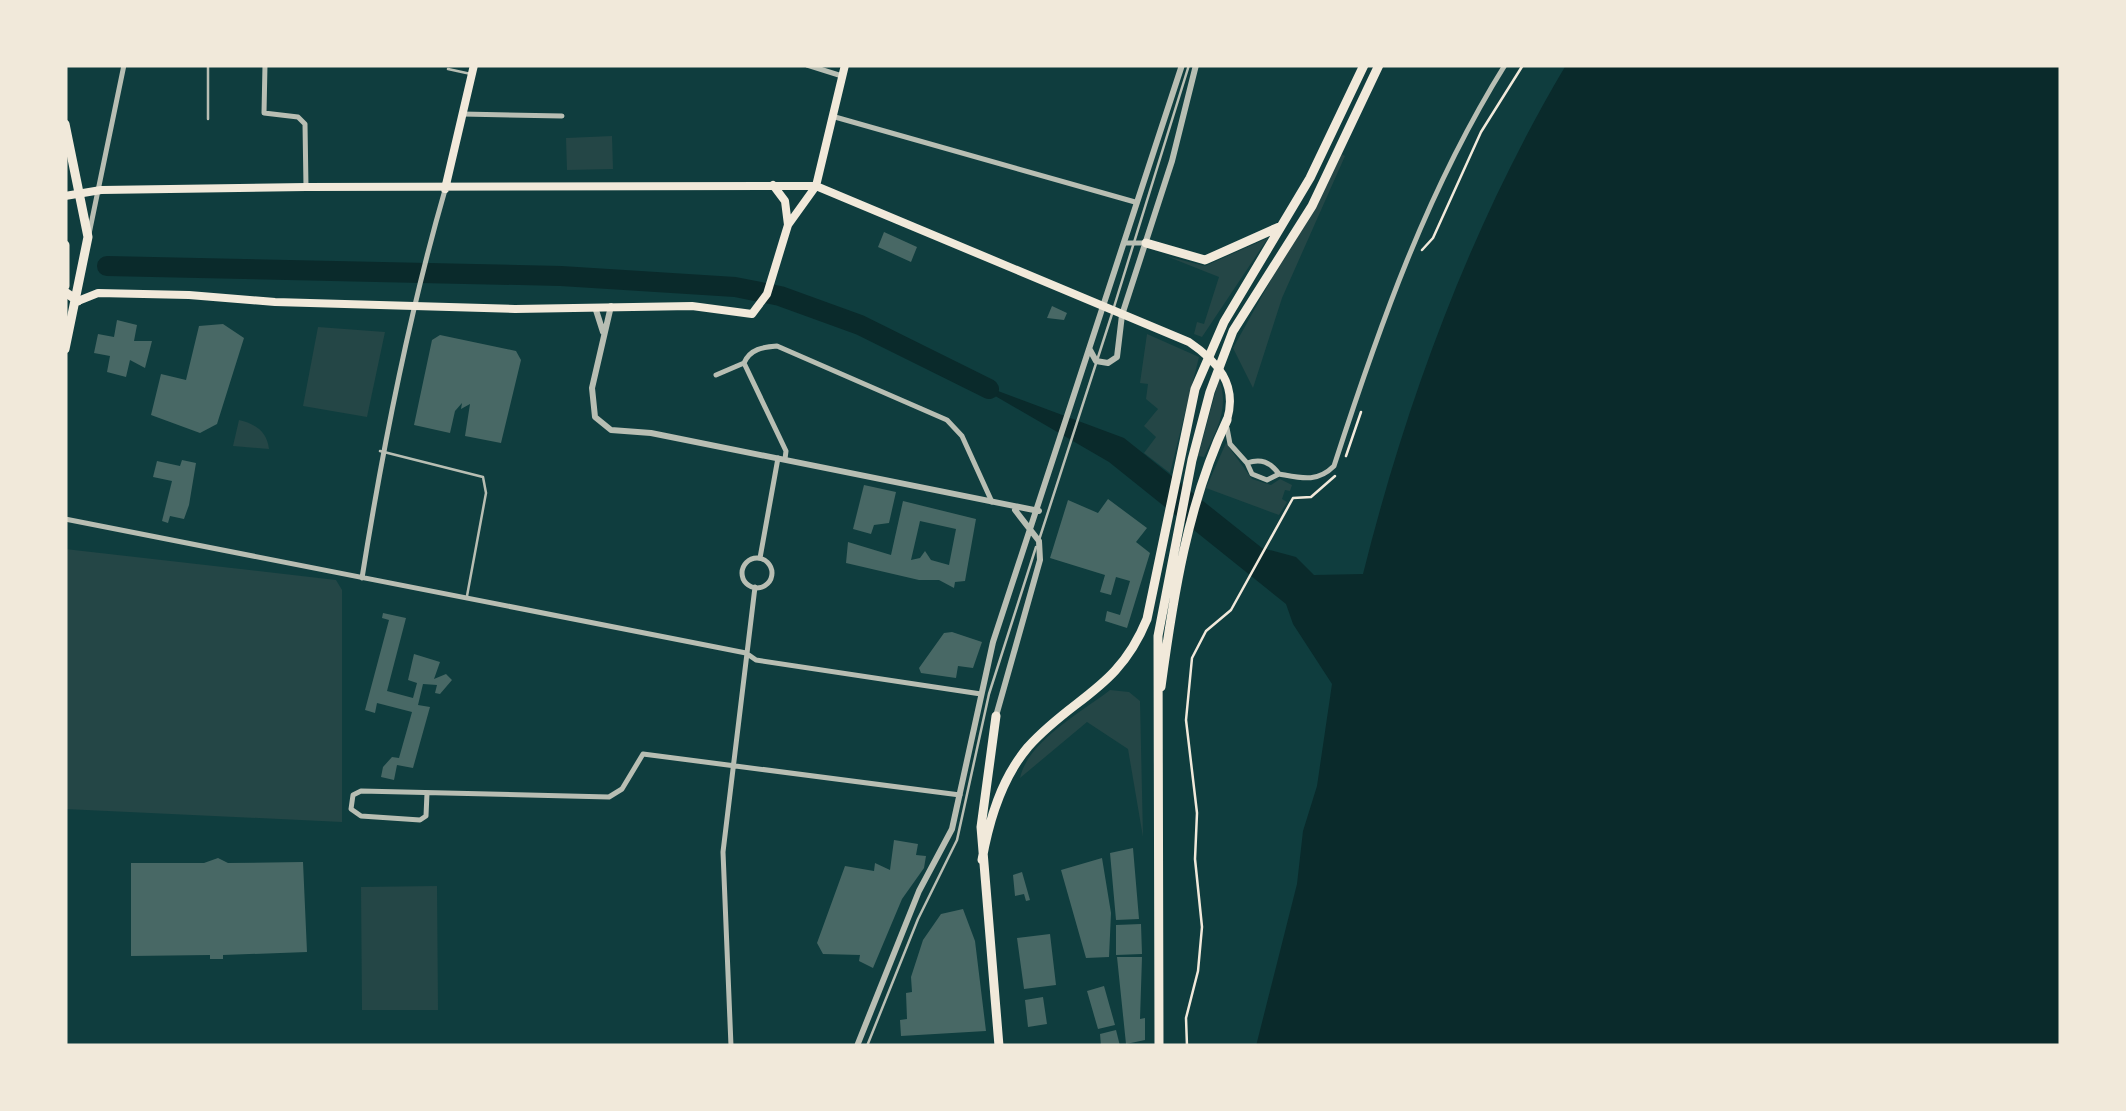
<svg xmlns="http://www.w3.org/2000/svg" width="2126" height="1111" viewBox="0 0 2126 1111" font-family="Cabin,sans-serif">
<rect width="100%" height="100%" fill="#0f3d3e"/>
<path fill="#244646" d="M612,136L613,169L567,170L566,138Z
M1341,154L1345,156L1282,298L1253,388L1233,348Z
M1268,238L1202,337L1194,334L1197,322L1204,324L1219,277L1166,256L1205,266Z
M318,327L385,332L367,417L303,406Z
M1147,334L1199,357L1170,473L1144,453L1156,437L1144,426L1158,409L1146,399L1148,384L1140,383Z
M1219,379C1230,409 1216,431 1204,457L1198,456Z
M239,420C256,424 267,432 269,449L233,446Z
M1226,443L1252,479L1271,485L1280,479L1292,485L1290,491L1285,490L1282,499L1287,502L1279,515L1206,488Z
M65,549L336,580L342,590V822L65,809Z
M1110,690L1129,692L1140,701L1143,837L1128,749L1087,722L1020,778C1028,741 1082,712 1110,690Z
M437,886L438,1010H362L361,887Z"/>
<path fill="#0a2a2b" d="M1566,65H2061V1046H1256L1297,884L1303,831L1317,786L1332,684L1293,624L1286,604L1109,462L966,379L1124,438L1262,548L1296,557L1314,575L1363,574C1407,398 1473,221 1566,65Z"/>
<g fill="none" stroke-linecap="round" stroke-linejoin="round">
<path stroke="#0a2a2b" stroke-width="20" d="M107,266L561,276L735,287L780,296L860,325L989,389"/>
</g>
<path fill="#486865" fill-rule="evenodd" d="M884,232L917,247L911,262L878,247Z
M1052,306L1067,313L1064,320L1047,318Z
M117,320L137,325L134,341H152L145,368L130,360L126,377L107,372L110,356L94,353L98,334L114,337Z
M223,324L244,338L217,424L200,433L151,415L161,374L186,380L199,326Z
M440,335L516,351L521,360L501,443L465,436L470,404L461,409L462,403L455,411L450,433L414,425L432,340Z
M182,460L196,463L189,505L184,519L170,516L168,523L162,521L172,481L153,477L157,461L180,466Z
M864,485L896,492L889,523L874,525L871,534L853,529Z
M1108,499L1147,528L1136,542L1150,553L1127,628L1105,621L1107,611L1120,615L1130,581L1116,577L1111,595L1100,592L1105,575L1050,558L1068,500L1098,513Z
M903,501L976,519L965,581L955,582L954,588L939,580H919L846,563L848,542L891,555ZM920,521L956,529L949,565L931,560L925,551L920,558L911,560Z
M383,613L406,618L387,691L413,698L417,683L408,680L414,654L440,662L434,679L446,674L452,680L440,694L435,693L437,685L423,684L418,705L430,707L413,768L397,765L394,780L381,777L383,767L392,757L399,758L412,712L377,703L375,713L365,710L389,620L382,618Z
M952,632L982,642L973,668L958,666L956,678L921,673L919,668L944,633Z
M894,840L918,844L916,855L926,856L924,868L902,899L873,968L859,961L860,955L823,954L817,943L845,866L874,871L875,863L890,870Z
M1133,848L1139,919L1116,920L1110,853Z
M218,858L228,863L303,862L307,952L223,955V959H210V955L131,956V863H204Z
M1102,858L1111,913L1109,957L1086,958L1061,870Z
M1022,872L1030,900L1026,901L1024,894L1015,896L1013,875Z
M963,909L975,941L986,1031L901,1036L900,1020L907,1019L906,993L912,992L911,977L923,940L941,914Z
M1141,924L1142,954L1116,955V925Z
M1050,934L1056,985L1024,989L1017,938Z
M1117,957H1142L1140,1019L1145,1018V1040L1126,1044Z
M1104,986L1115,1025L1098,1029L1087,991Z
M1043,997L1047,1024L1028,1027L1025,1000Z
M1116,1030L1120,1046H1101L1100,1034Z"/>
<g fill="none" stroke-linecap="round" stroke-linejoin="round">
<path stroke="#f1e9da" stroke-width="2.5" d="M1422,250L1433,238L1481,132L1523,65
M1346,456L1361,412
M1187,1046L1186,1018L1198,971L1202,927L1195,859L1197,813L1186,720L1192,658L1206,631L1231,610L1293,498L1311,497L1335,476"/>
<path stroke="#b8beb3" stroke-width="2.5" d="M208,65V119
M448,69L471,74
M1114,307L1189,65
M380,451L483,477L486,493L467,596
M1039,540L1112,314
M867,1046L918,919L957,840L989,694L1036,547"/>
<path stroke="#b8beb3" stroke-width="5" d="M265,65L264,113L298,117L305,124L306,187
M807,65L842,76
M462,114L562,116
M835,117L1135,202
M89,234L124,65
M1124,243H1146
M716,375L744,363
M1227,428L1230,444L1247,463C1261,458 1270,462 1279,474C1301,478 1317,483 1334,466C1379,327 1427,190 1505,65
M785,459L786,451L744,363C750,349 763,347 777,346L947,420L962,436L992,502
M1247,463L1252,474L1267,480L1279,474
M65,519L746,653L756,660L981,694
M760,558L778,458
M742 573a15 15 0 1 1 30 0a15 15 0 1 1-30 0Z
M362,578C383,446 408,318 445,190
M427,793L426,816L420,820L361,816L351,809L353,795L361,791L609,797L622,789L643,754L960,795
M731,1046L723,852L755,587"/>
<path stroke="#b8beb3" stroke-width="6" d="M611,306L592,388L595,417L611,430L651,433L1039,511
M595,307L603,332
M1090,350L1096,361L1108,363L1117,357L1122,315L1172,161L1196,65
M996,716L1040,560L1039,541L1015,510
M857,1046L919,891L952,829L993,642L1182,65"/>
<path stroke="#f1e9da" stroke-width="8" d="M773,185L785,201L788,225
M445,189L474,65
M65,196L101,190L306,187L816,186L1189,342C1217,361 1238,384 1227,420
M78,301L98,293L189,295L275,302L515,309L692,306L752,314L767,294L788,225L816,186L845,65"/>
<path stroke="#f1e9da" stroke-width="9" d="M65,124L88,237L65,349
M1146,243L1205,260L1279,227
M65,245V286
M65,292L78,301
M1161,687C1173,597 1188,502 1227,420
M996,716L981,827L999,1046
M982,860C989,820 1001,779 1028,747C1074,696 1118,690 1147,619L1195,389L1224,322L1310,178L1364,65
M1159,1046L1158,636L1192,460L1210,392L1233,331L1312,206L1379,65"/>
</g>
<rect width="2126" height="1111" fill="none" stroke="#f1e9da" stroke-width="135"/>
</svg>
